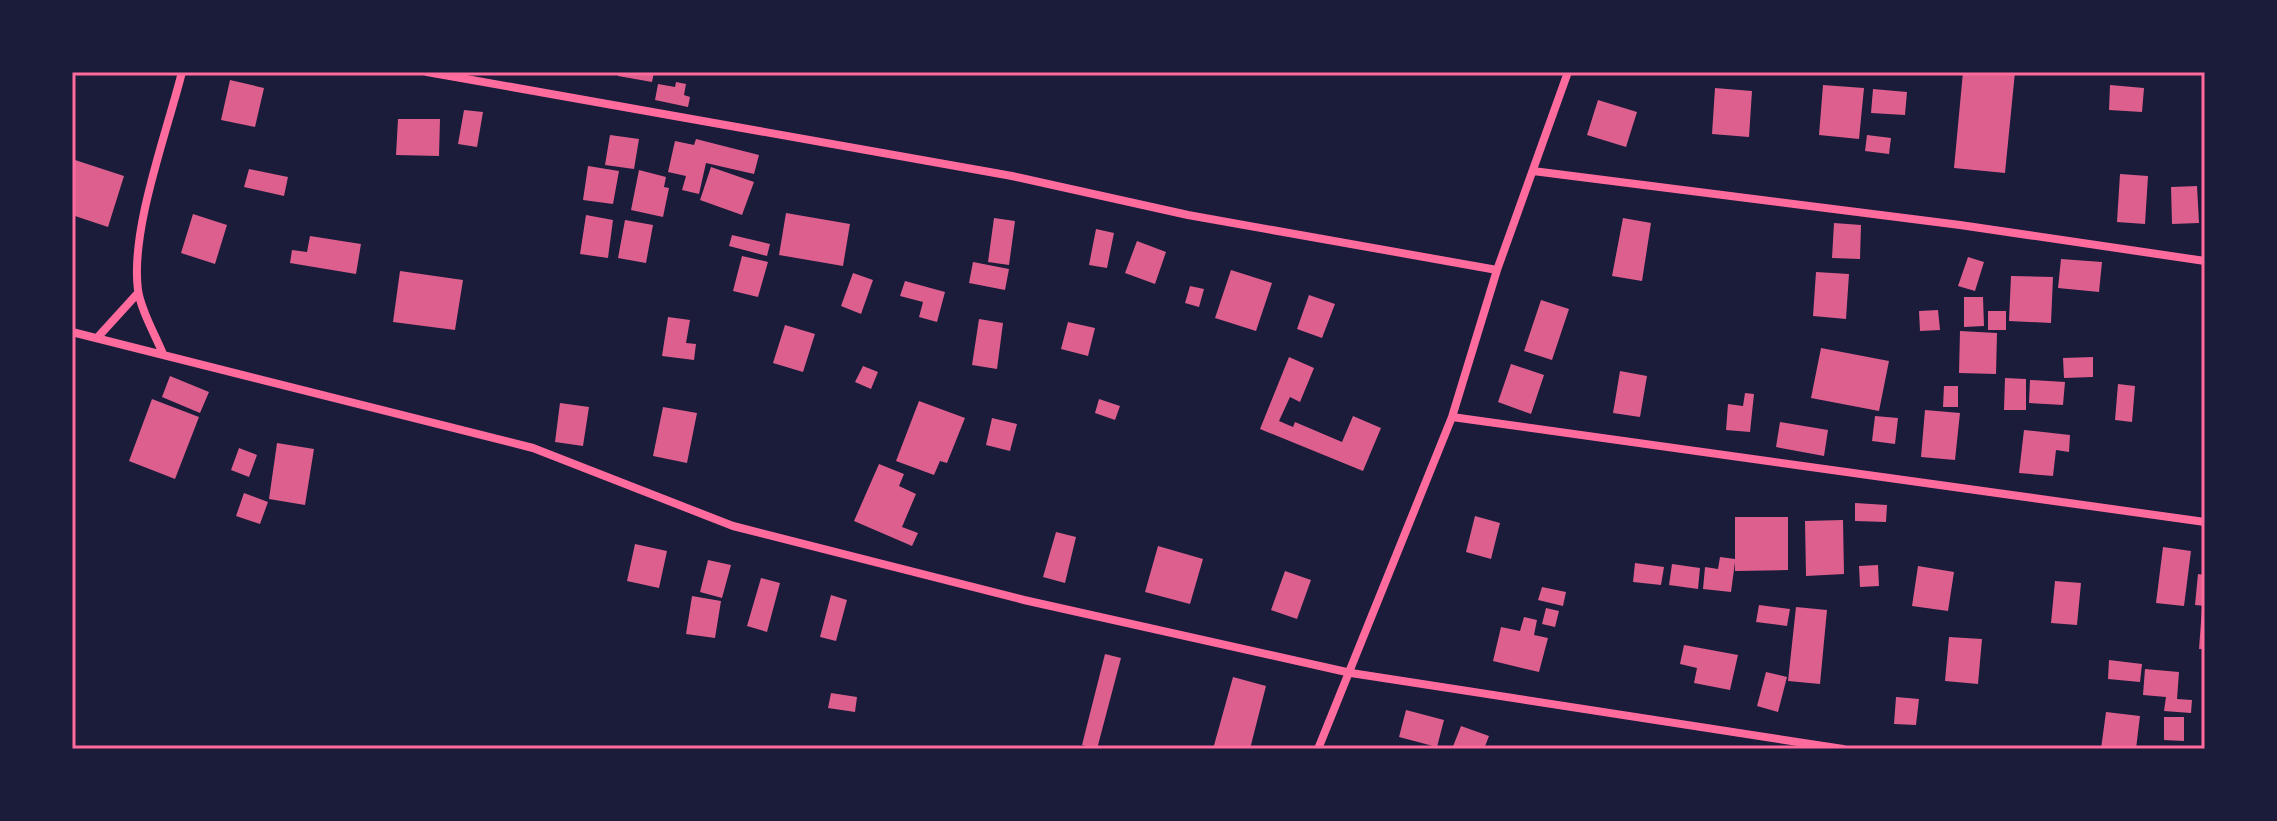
<svg xmlns="http://www.w3.org/2000/svg" width="2277" height="821" viewBox="0 0 2277 821" font-family="'Work Sans',sans-serif">
<rect width="100%" height="100%" fill="#1b1b3a"/>
<path fill="#dd5f8e" d="M619,72H654L652,82L618,76Z
M1963,72H2015L2005,173L1954,168Z
M230,80L264,88L255,127L221,120Z
M676,82L686,84L684,95L690,97L688,107L655,100L658,84L675,87Z
M1823,85L1864,88L1859,139L1819,135Z
M2110,85L2144,88L2142,112L2109,110Z
M1715,88L1752,91L1749,137L1712,134Z
M1873,89L1907,92L1905,115L1871,113Z
M1598,100L1637,112L1626,147L1587,135Z
M464,110L483,112L477,147L458,144Z
M398,119H440L439,156L396,155Z
M610,135L639,139L634,169L605,165Z
M1867,135L1891,138L1889,154L1865,151Z
M696,139L759,155L754,174L706,163L699,194L682,190L686,176L668,172L675,141L694,145Z
M72,159L124,176L108,227L72,215Z
M588,166L619,171L613,204L583,200Z
M711,167L754,182L742,215L700,200Z
M249,169L288,177L284,196L244,187Z
M639,170L666,177L664,187L669,188L663,217L631,210Z
M2120,174L2148,176L2145,224L2117,222Z
M2197,186L2199,223L2172,224L2171,187Z
M786,213L850,224L843,266L779,255Z
M193,214L227,225L215,264L181,253Z
M586,215L613,220L608,258L580,254Z
M994,218L1015,221L1009,265L988,262Z
M1623,218L1651,223L1642,281L1612,276Z
M625,220L653,225L646,263L618,258Z
M1834,223L1861,225L1860,259L1832,258Z
M1096,229L1114,233L1107,268L1089,265Z
M732,235L770,244L767,256L729,246Z
M310,236L361,244L356,274L290,263L292,250L307,252Z
M1137,241L1166,252L1155,284L1125,273Z
M742,256L768,262L758,297L733,291Z
M1968,257L1984,262L1975,291L1958,286Z
M2061,259L2102,262L2099,292L2058,288Z
M973,262L1009,269L1005,290L969,283Z
M1231,270L1272,283L1256,331L1215,318Z
M400,271L463,280L455,330L393,322Z
M1816,272L1849,274L1846,319L1813,316Z
M853,273L873,280L861,314L841,306Z
M2011,276L2053,277L2051,323L2009,321Z
M905,281L945,292L937,322L919,317L923,302L900,296Z
M1190,286L1204,289L1199,307L1185,303Z
M1309,295L1335,304L1322,338L1297,329Z
M1964,297H1983L1984,326L1964,327Z
M1541,300L1569,309L1552,360L1524,351Z
M1938,310L1940,330L1920,331L1919,311Z
M1988,311H2006V330H1988Z
M668,317L690,320L686,343L696,344L694,360L662,356Z
M979,319L1003,323L997,369L972,365Z
M1068,322L1095,328L1088,356L1061,349Z
M785,325L815,334L803,372L773,363Z
M1960,331L1997,333L1996,374L1959,373Z
M1821,348L1889,361L1879,411L1811,398Z
M1289,357L1314,368L1300,402L1290,397L1279,421L1293,427L1295,422L1342,442L1353,416L1381,428L1363,471L1260,429Z
M2093,357V377L2064,378L2063,358Z
M1511,364L1544,375L1531,414L1498,402Z
M863,366L878,372L871,389L855,382Z
M1620,371L1647,376L1640,417L1613,413Z
M170,376L209,392L200,413L162,397Z
M2005,378L2026,379V410H2004Z
M2030,380L2065,382L2063,405L2029,403Z
M2118,384L2135,386L2132,422L2115,420Z
M1944,386H1958V407H1943Z
M1745,393L1754,394L1750,432L1726,430L1728,404L1743,406Z
M152,399L199,417L175,479L129,461Z
M1099,399L1120,406L1115,420L1095,413Z
M919,401L965,418L947,463L940,461L934,475L896,461Z
M560,403L589,407L583,446L555,442Z
M663,407L697,413L687,463L653,456Z
M1925,410L1960,413L1955,460L1921,457Z
M1875,416L1898,418L1895,444L1872,441Z
M992,418L1017,424L1010,451L986,445Z
M1780,422L1828,430L1824,456L1776,447Z
M2024,430L2070,435L2069,452L2056,450L2053,476L2019,473Z
M277,443L314,449L305,505L269,499Z
M239,448L257,455L249,477L231,470Z
M879,464L904,474L899,486L916,494L902,527L918,533L912,546L854,521Z
M244,493L268,502L260,524L236,516Z
M1855,503L1887,505L1886,522L1855,521Z
M1475,516L1500,523L1491,559L1466,552Z
M1735,517H1788V570L1735,571V562L1731,592L1703,589L1705,567L1718,569L1720,557L1735,559Z
M1843,520L1844,574L1806,576L1805,521Z
M1056,532L1076,537L1065,583L1043,577Z
M635,544L667,551L659,588L627,581Z
M1158,546L1203,559L1190,604L1145,592Z
M2163,547L2191,551L2184,606L2156,603Z
M708,560L731,565L722,598L700,592Z
M1635,563L1664,567L1661,585L1633,582Z
M1672,564L1700,568L1698,589L1669,585Z
M1878,565L1879,586L1860,587L1859,566Z
M1918,566L1954,572L1948,611L1912,606Z
M1285,571L1311,580L1297,619L1271,610Z
M2198,574L2205,575V606L2195,605Z
M761,578L780,583L767,632L747,626Z
M2055,581L2081,583L2077,625L2051,623Z
M1542,587L1566,592L1563,606L1538,600Z
M831,595L847,600L836,641L820,637Z
M692,596L721,601L715,638L686,634Z
M1759,605L1790,609L1787,626L1756,622Z
M1796,607L1827,610L1820,684L1788,681Z
M1546,608L1559,611L1555,627L1542,624Z
M2202,608H2205V649H2199Z
M1524,617L1537,620L1534,635L1548,638L1539,672L1493,661L1501,627L1520,631Z
M1949,637L1982,639L1978,684L1945,681Z
M1684,645L1738,655L1730,690L1694,683L1697,668L1680,664Z
M1105,654L1121,658L1097,749L1082,745Z
M2109,660L2142,664L2140,682L2108,679Z
M2145,669L2179,672L2177,699L2192,700L2191,713L2164,711L2166,697L2143,695Z
M1766,672L1787,677L1778,712L1757,706Z
M1233,677L1266,686L1250,749H1213Z
M831,693L857,697L855,712L828,708Z
M1896,697L1919,699L1916,725L1894,724Z
M1406,710L1444,720L1437,747L1399,737Z
M2106,712L2140,716L2136,749H2101Z
M2164,717H2184V741L2164,740Z
M1461,726L1489,736L1484,749H1452Z"/>
<g fill="none" stroke-linecap="round" stroke-linejoin="round">
<path stroke="#ff6b9d" stroke-width="8" d="M427,72L1012,176L1188,215L1497,270
M1533,171L1960,225L2205,261
M72,332L533,448L733,526L1024,600L1351,673L1843,749
M97,338L138,293
M163,354C155,334 141,311 138,290C130,230 167,132 182,72
M1452,417L2205,522
M1318,749L1452,417L1497,270L1568,72"/>
</g>
<rect width="2277" height="821" fill="none" stroke="#1b1b3a" stroke-width="148"/>
<rect x="74" y="74" width="2129" height="673" fill="none" stroke="#ff6b9d" stroke-width="3"/>
</svg>
